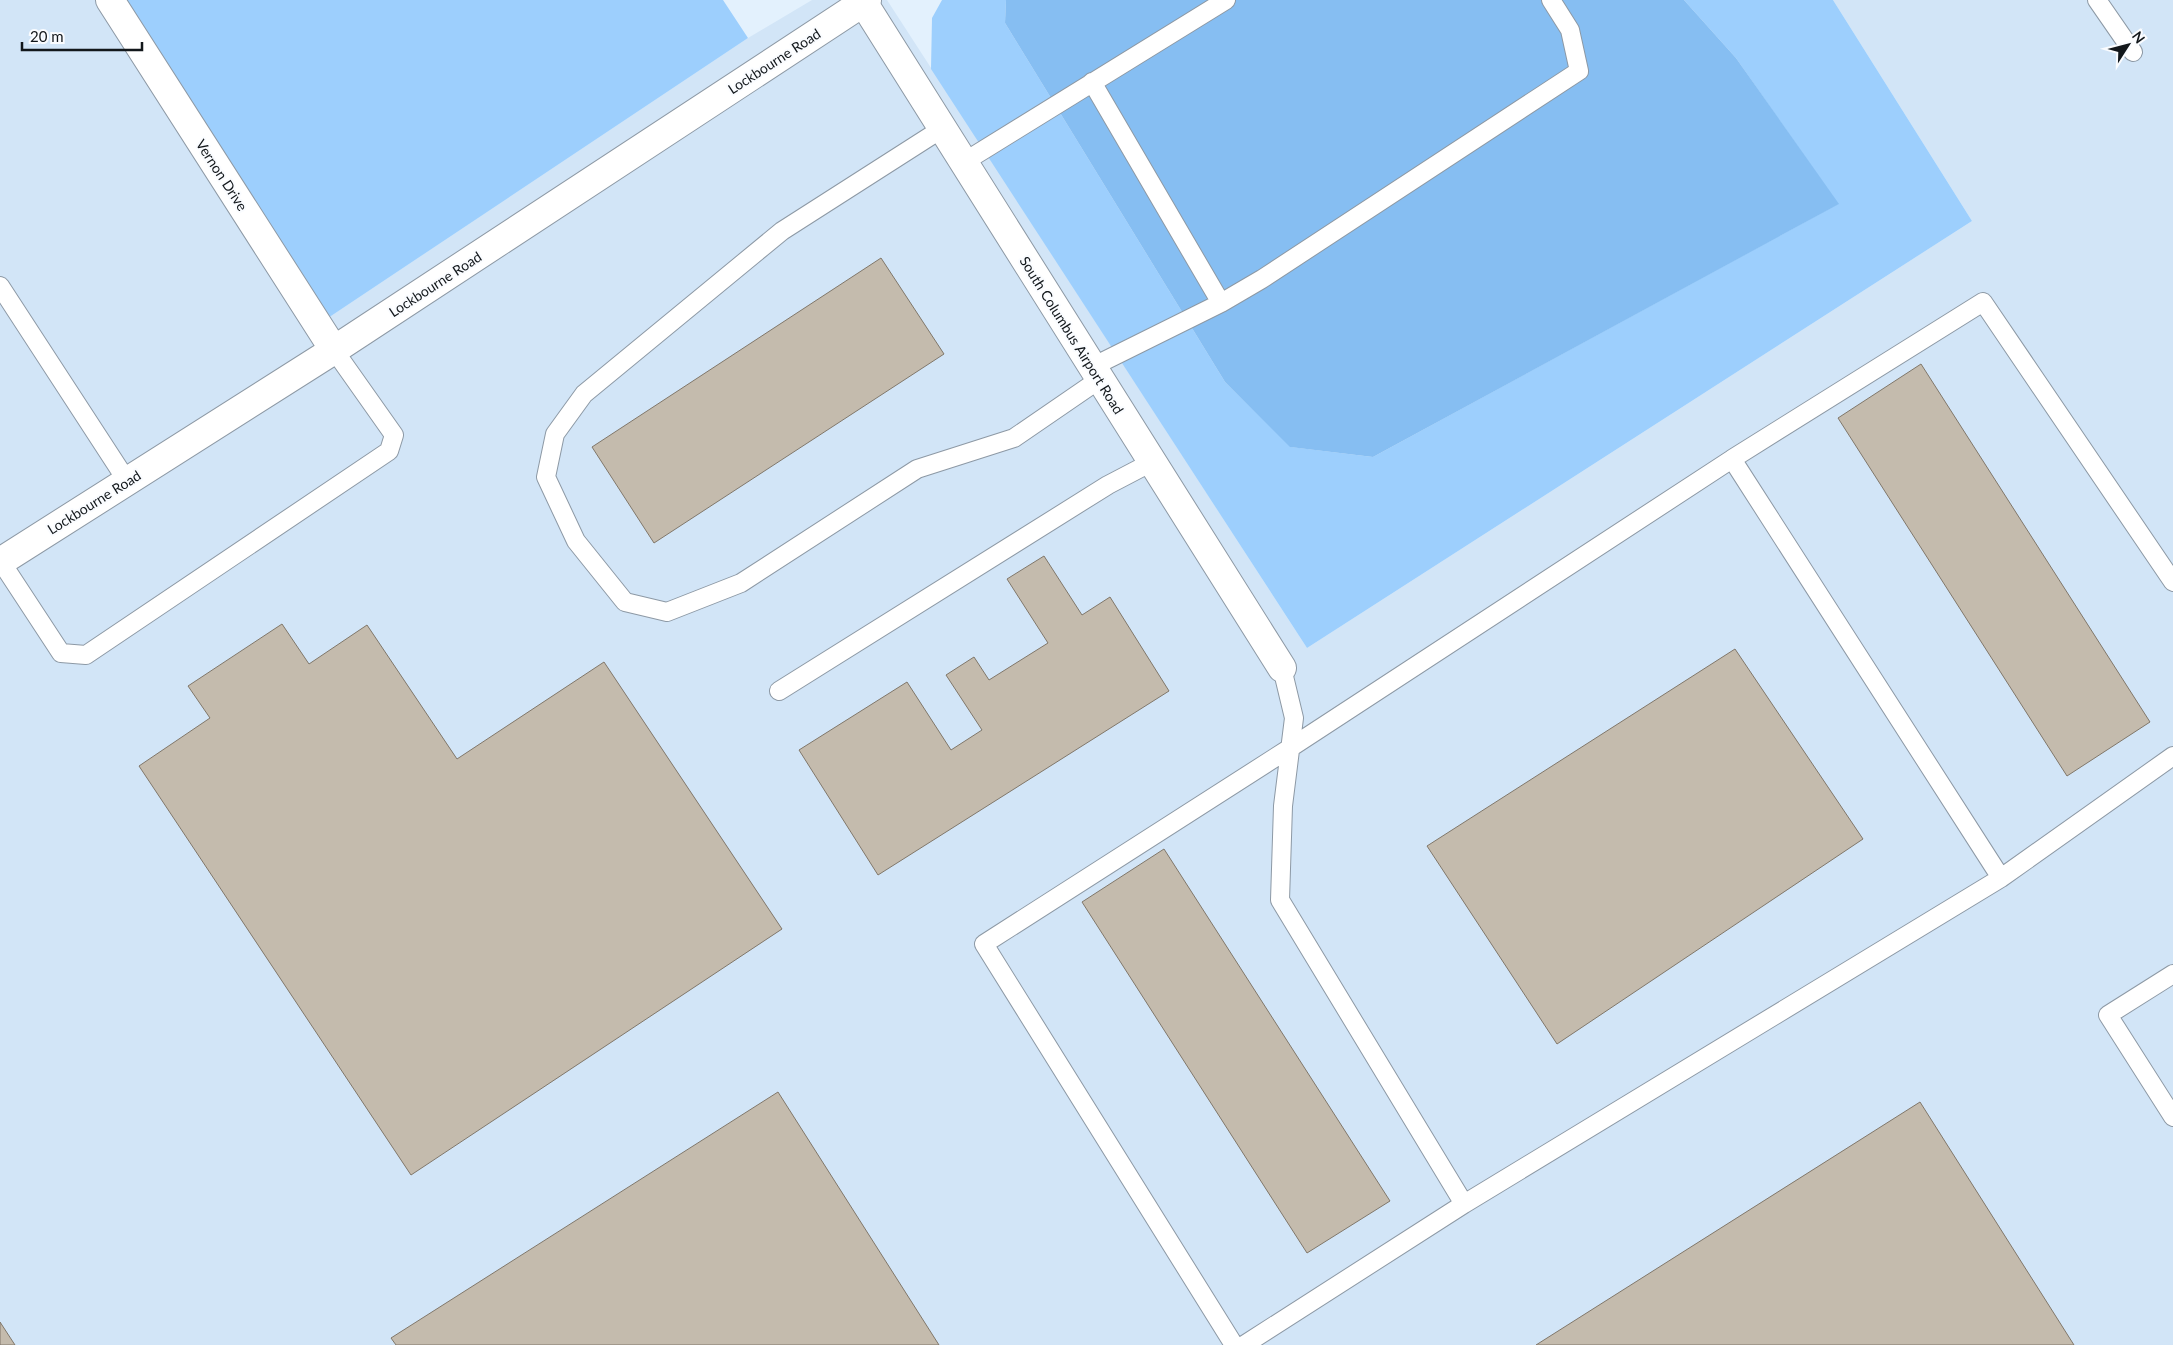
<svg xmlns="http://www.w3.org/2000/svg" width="2173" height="1345" viewBox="0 0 2173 1345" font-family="Lato,sans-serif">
<rect width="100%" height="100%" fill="#e3f1fd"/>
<path fill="#d2e5f7" d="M0,0H126L328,318L748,38L812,0H887L1307,648L1972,221L1833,0H2173V1345H0Z"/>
<path fill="#9dcffd" d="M126,0H723L748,38L328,318Z
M942,0H1006L1005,23L1225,382L1291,447L1373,457L1838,204L1736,58L1684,0H1833L1972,221L1307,648L931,69L932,18Z"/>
<path fill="#86bef2" d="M1006,0H1684L1736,58L1839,204L1373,457L1290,447L1225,382L1005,23Z"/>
<path fill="#c4bbad" stroke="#80776a" d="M881,258L944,354L654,543L592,447Z
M1921,364L2150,722L2067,776L1838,418Z
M1044,556L1082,615L1110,597L1169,691L878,875L799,750L907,682L951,750L982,730L946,675L974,657L989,680L1048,643L1007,579Z
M282,624L309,664L367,625L457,759L604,662L782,929L411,1175L139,766L210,718L188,686Z
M1735,649L1863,839L1557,1044L1427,846Z
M1164,849L1390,1201L1307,1253L1082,902Z
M778,1092L939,1345H396L391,1338Z
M1920,1102L2074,1345H1536Z
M0,1322L15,1345H0Z"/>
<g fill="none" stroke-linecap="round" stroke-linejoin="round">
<g stroke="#8d99a5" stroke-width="20">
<path id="service" d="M2097,0L2133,52
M1092,82L1221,303
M943,128L782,231L584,394L555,434L546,477L576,541L625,602L667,612L741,583L917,469L1014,438L1100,379
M964,162L1226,0
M0,286L127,481
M1092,367L1221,303L1262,279L1579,71L1570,30L1551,0
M1732,459L1983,302L2173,582
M0,560L61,653L86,655L389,451L394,435L334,350
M1282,668L1294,718L1283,806L1280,900L1464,1204
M779,691L1108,485L1152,462
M2173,974L2108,1015L2173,1117
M1234,1345L984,944L1290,748L1732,459L2001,878
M1244,1345L1464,1204L2001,878L2173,756"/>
</g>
<g stroke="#8d99a5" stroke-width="30">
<path id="minor" d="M110,0L334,350
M863,2L1282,668"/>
</g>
<g stroke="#8d99a5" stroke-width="30">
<path id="tertiary" d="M0,562L334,350L867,0"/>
</g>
<use href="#service" stroke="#fff" stroke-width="18"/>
<use href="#minor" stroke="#fff" stroke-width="28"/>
<use href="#tertiary" stroke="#fff" stroke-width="28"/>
</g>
<g text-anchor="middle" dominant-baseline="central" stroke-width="4" stroke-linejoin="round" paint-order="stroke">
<g font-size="14" fill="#12171b" stroke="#fafcff">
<text transform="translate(774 61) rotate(-33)">Lockbourne Road</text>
<text transform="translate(222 175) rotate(57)">Vernon Drive</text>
<text transform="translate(435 284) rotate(-33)">Lockbourne Road</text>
<text transform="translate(1072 335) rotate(58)">South Columbus Airport Road</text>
<text transform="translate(94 502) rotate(-32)">Lockbourne Road</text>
</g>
</g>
<g transform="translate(2128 45) rotate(54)" stroke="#fafcff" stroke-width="4" paint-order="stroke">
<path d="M0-4L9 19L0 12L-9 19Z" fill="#12171b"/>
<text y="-8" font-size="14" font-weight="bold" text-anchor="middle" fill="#12171b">N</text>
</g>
<path d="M22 42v8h120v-8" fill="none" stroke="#12171b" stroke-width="2.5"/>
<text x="30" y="42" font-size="15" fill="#12171b" stroke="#fafcff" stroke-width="4" paint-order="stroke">20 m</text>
</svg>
